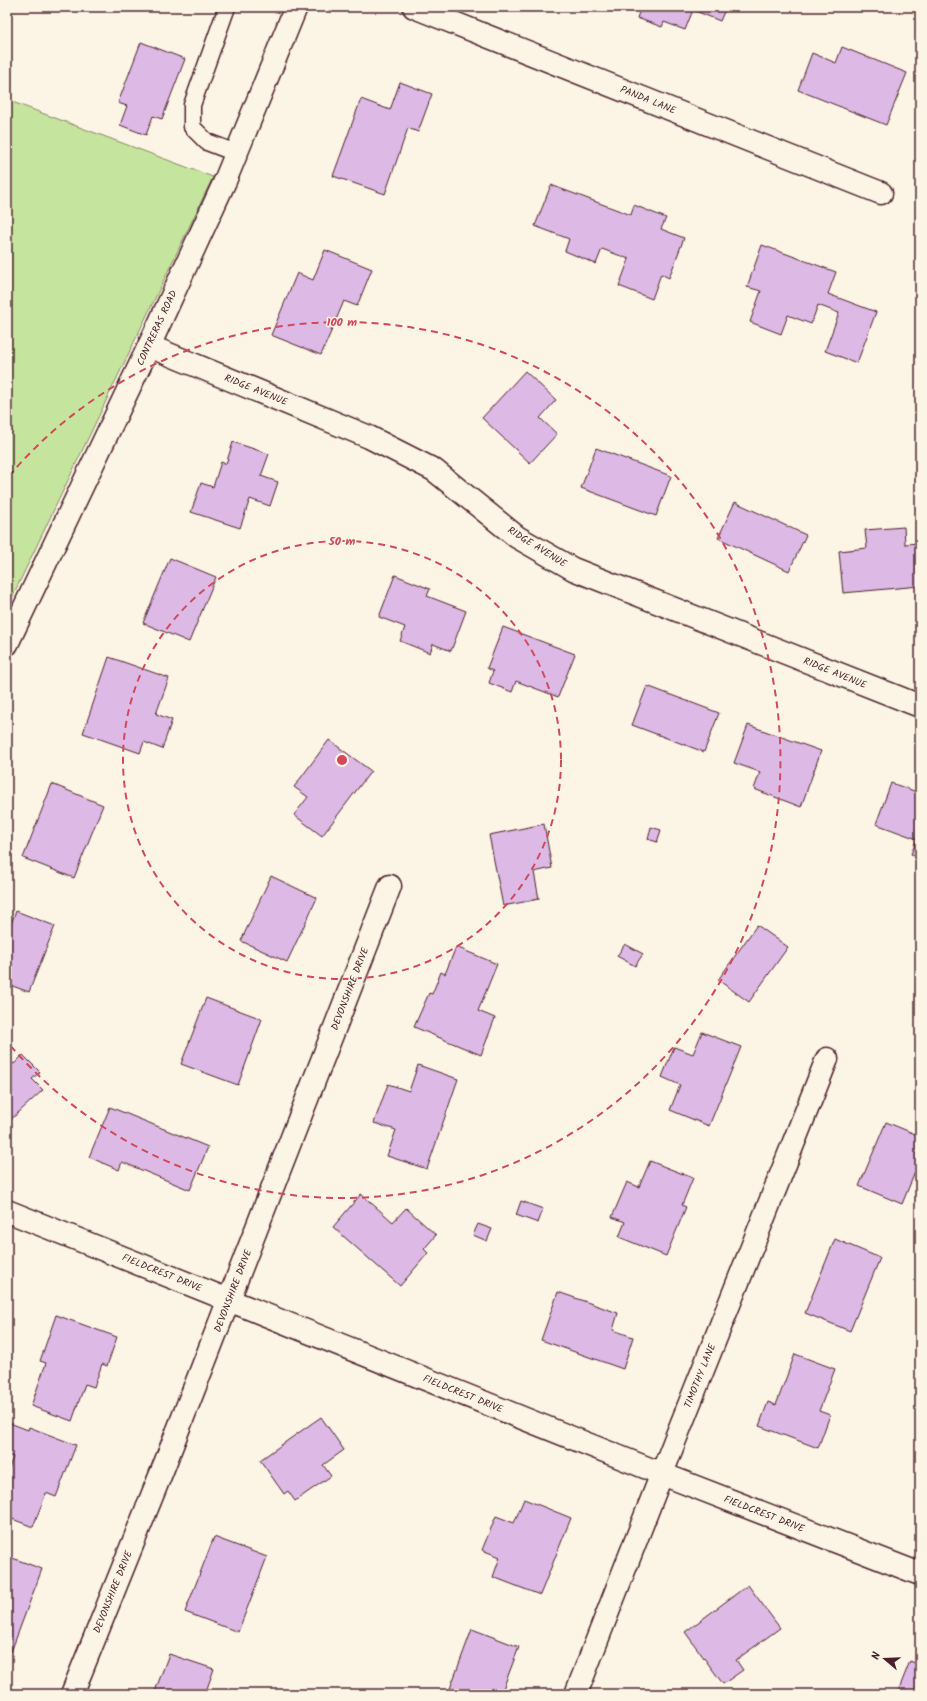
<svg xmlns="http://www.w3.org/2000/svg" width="927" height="1701" viewBox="0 0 927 1701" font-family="Kalam,sans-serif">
<rect width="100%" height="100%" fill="#fcf5e5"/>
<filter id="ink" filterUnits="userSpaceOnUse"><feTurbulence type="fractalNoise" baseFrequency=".025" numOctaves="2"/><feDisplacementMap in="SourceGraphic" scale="8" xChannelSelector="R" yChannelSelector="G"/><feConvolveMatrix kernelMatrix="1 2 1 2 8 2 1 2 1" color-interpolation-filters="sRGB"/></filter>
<g filter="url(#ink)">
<path fill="#c5e59e" stroke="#888264" d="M7,100L213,177L7,608Z"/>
<path fill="#ddbae5" stroke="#4a1f2b" d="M641,7H726L720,21L693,10L685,30L664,22L662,27L637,18Z
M141,42L185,59L162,119L153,116L146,135L120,125L127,106L118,103Z
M842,47L907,73L886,125L798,90L812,53L836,63Z
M400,82L432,94L418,132L408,128L385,194L333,176L361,99L390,110Z
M551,185L631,215L634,205L666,218L661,229L684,238L669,278L661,274L652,299L619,286L629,259L602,249L596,264L565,251L569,239L535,226Z
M762,245L836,272L828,294L876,312L857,363L825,351L839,313L818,305L811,324L788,315L781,334L750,322L761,291L747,287Z
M325,250L372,269L357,306L344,301L321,355L271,335L297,273L313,280Z
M525,371L556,400L540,418L557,434L530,463L482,418Z
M233,442L269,454L261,476L278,482L270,506L250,499L240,528L191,512L201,483L213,487L221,462L226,464Z
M596,448L671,476L656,516L581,488Z
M735,502L806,535L789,571L718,538Z
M904,527L905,544L920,543V586L843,593L839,551L867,548L865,530Z
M170,558L216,577L189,642L143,623Z
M395,575L430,589L427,596L466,611L451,651L433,644L430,653L400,641L405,627L379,617Z
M503,627L575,654L558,697L516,681L512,692L489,683L493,671L487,668Z
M109,657L169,678L156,714L172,720L162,749L144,742L140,753L83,733Z
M647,686L719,713L704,752L632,725Z
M748,725L821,751L801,807L754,789L760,772L734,763Z
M329,740L371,771L322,836L294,815L308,797L294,787Z
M891,783L920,793V858L911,854L917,839L876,824Z
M52,784L103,805L74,878L23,858Z
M544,824L552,868L534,872L539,899L503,906L489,835Z
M651,827L661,830L657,842L648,839Z
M271,876L317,898L287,962L241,941Z
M16,911L55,926L29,992L7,984V934Z
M757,925L788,947L749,1002L718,980Z
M625,944L643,954L635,966L617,956Z
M456,947L497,964L478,1011L495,1018L481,1055L414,1027L429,993L432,994L441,972L445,974Z
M206,998L262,1019L238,1085L181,1064Z
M702,1032L741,1047L709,1126L670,1110L680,1085L662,1077L674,1047L693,1054Z
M23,1055L40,1072L32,1079L43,1090L7,1123V1057L14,1064Z
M920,1056V1073H917Z
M418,1065L458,1079L427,1169L387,1156L396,1130L374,1123L388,1084L409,1091Z
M110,1107L208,1147L190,1190L122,1162L119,1170L89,1157Z
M886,1122L920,1136V1160L902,1204L859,1186Z
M650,1161L693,1178L682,1205L686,1207L666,1256L619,1237L625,1222L612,1217L627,1182L639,1187Z
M361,1194L393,1222L406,1208L436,1235L424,1249L428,1253L400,1286L333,1227Z
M521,1201L543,1209L538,1223L516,1215Z
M478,1224L492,1229L487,1241L473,1235Z
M835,1239L880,1258L850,1331L805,1313Z
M558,1292L618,1313L613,1330L633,1337L623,1369L541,1340Z
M56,1315L117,1337L107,1366L102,1364L94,1387L85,1384L72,1421L31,1406L46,1363L40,1361Z
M795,1354L835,1369L819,1411L830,1415L818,1448L759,1426L768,1402L776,1405Z
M321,1417L344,1450L323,1465L331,1476L295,1501L288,1491L284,1494L260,1460Z
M7,1422L28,1430L29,1427L76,1445L56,1497L46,1493L33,1527L7,1517V1473L13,1457L7,1455Z
M524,1499L571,1518L540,1595L493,1577L500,1557L482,1550L496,1516L514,1523Z
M214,1537L267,1557L238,1632L185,1612Z
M7,1556L42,1569L8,1660H7Z
M748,1585L780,1628L736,1660L743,1670L723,1684L685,1632Z
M472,1629L519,1647L501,1694H448Z
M169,1654L214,1669L205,1694H154Z
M910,1661L920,1665V1694H897Z
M655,1688L671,1694H652Z"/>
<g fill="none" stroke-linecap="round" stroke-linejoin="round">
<g stroke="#4a1f2b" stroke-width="19">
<path id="lane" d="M227,7L192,105V127L207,142L236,153"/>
</g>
<g stroke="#4a1f2b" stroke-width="25">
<path id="street" d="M414,7L881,193
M149,346L369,437L434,470L517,537L573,569L920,706
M7,1211L662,1474L920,1574
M72,1694L162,1471L390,886
M576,1694L675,1440L827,1059"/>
</g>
<g stroke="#4a1f2b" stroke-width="25">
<path id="secondary" d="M7,644L149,346L225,181L296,7"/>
</g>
<use href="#lane" stroke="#fcf5e5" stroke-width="16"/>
<use href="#street" stroke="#fcf5e5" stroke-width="22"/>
<use href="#secondary" stroke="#fcf5e5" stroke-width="22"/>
</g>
</g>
<g fill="none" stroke="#d1495b" stroke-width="2" stroke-dasharray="7 5">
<circle cx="342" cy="760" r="219"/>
<path d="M9 476A438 438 0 1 1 9 1044"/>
</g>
<g text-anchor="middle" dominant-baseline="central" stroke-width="3" stroke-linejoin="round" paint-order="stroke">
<g font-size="10" fill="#4a1f2b" stroke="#fcf5e5">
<text transform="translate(648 100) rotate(22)">PANDA LANE</text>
<text transform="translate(157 328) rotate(-65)">CONTRERAS ROAD</text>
<text transform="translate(256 390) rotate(22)">RIDGE AVENUE</text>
<text transform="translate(537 547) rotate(32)">RIDGE AVENUE</text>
<text transform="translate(835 673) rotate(22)">RIDGE AVENUE</text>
<text transform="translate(350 989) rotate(-69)">DEVONSHIRE DRIVE</text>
<text transform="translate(162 1273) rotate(22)">FIELDCREST DRIVE</text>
<text transform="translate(233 1291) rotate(-69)">DEVONSHIRE DRIVE</text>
<text transform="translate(700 1376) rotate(-68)">TIMOTHY LANE</text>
<text transform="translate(463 1394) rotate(22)">FIELDCREST DRIVE</text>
<text transform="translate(764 1514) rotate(21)">FIELDCREST DRIVE</text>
<text transform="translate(113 1592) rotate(-68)">DEVONSHIRE DRIVE</text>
</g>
</g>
<circle cx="342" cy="760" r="6" fill="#d1495b" stroke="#fcf5e5" stroke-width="2"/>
<g font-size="12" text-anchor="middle" font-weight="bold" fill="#d1495b" stroke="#fcf5e5" stroke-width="3" stroke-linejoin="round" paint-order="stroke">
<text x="342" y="326">100 m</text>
<text x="342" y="545">50 m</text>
</g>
<rect width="927" height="1701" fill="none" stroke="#fcf5e5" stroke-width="24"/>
<rect x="12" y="12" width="903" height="1677" fill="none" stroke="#4a1f2b" stroke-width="1.5" filter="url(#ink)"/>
<g transform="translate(885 1659) rotate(289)" stroke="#fcf5e5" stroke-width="3" paint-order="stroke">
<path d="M0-3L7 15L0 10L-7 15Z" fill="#4a1f2b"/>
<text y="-6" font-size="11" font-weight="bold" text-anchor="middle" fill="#4a1f2b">N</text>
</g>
</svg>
